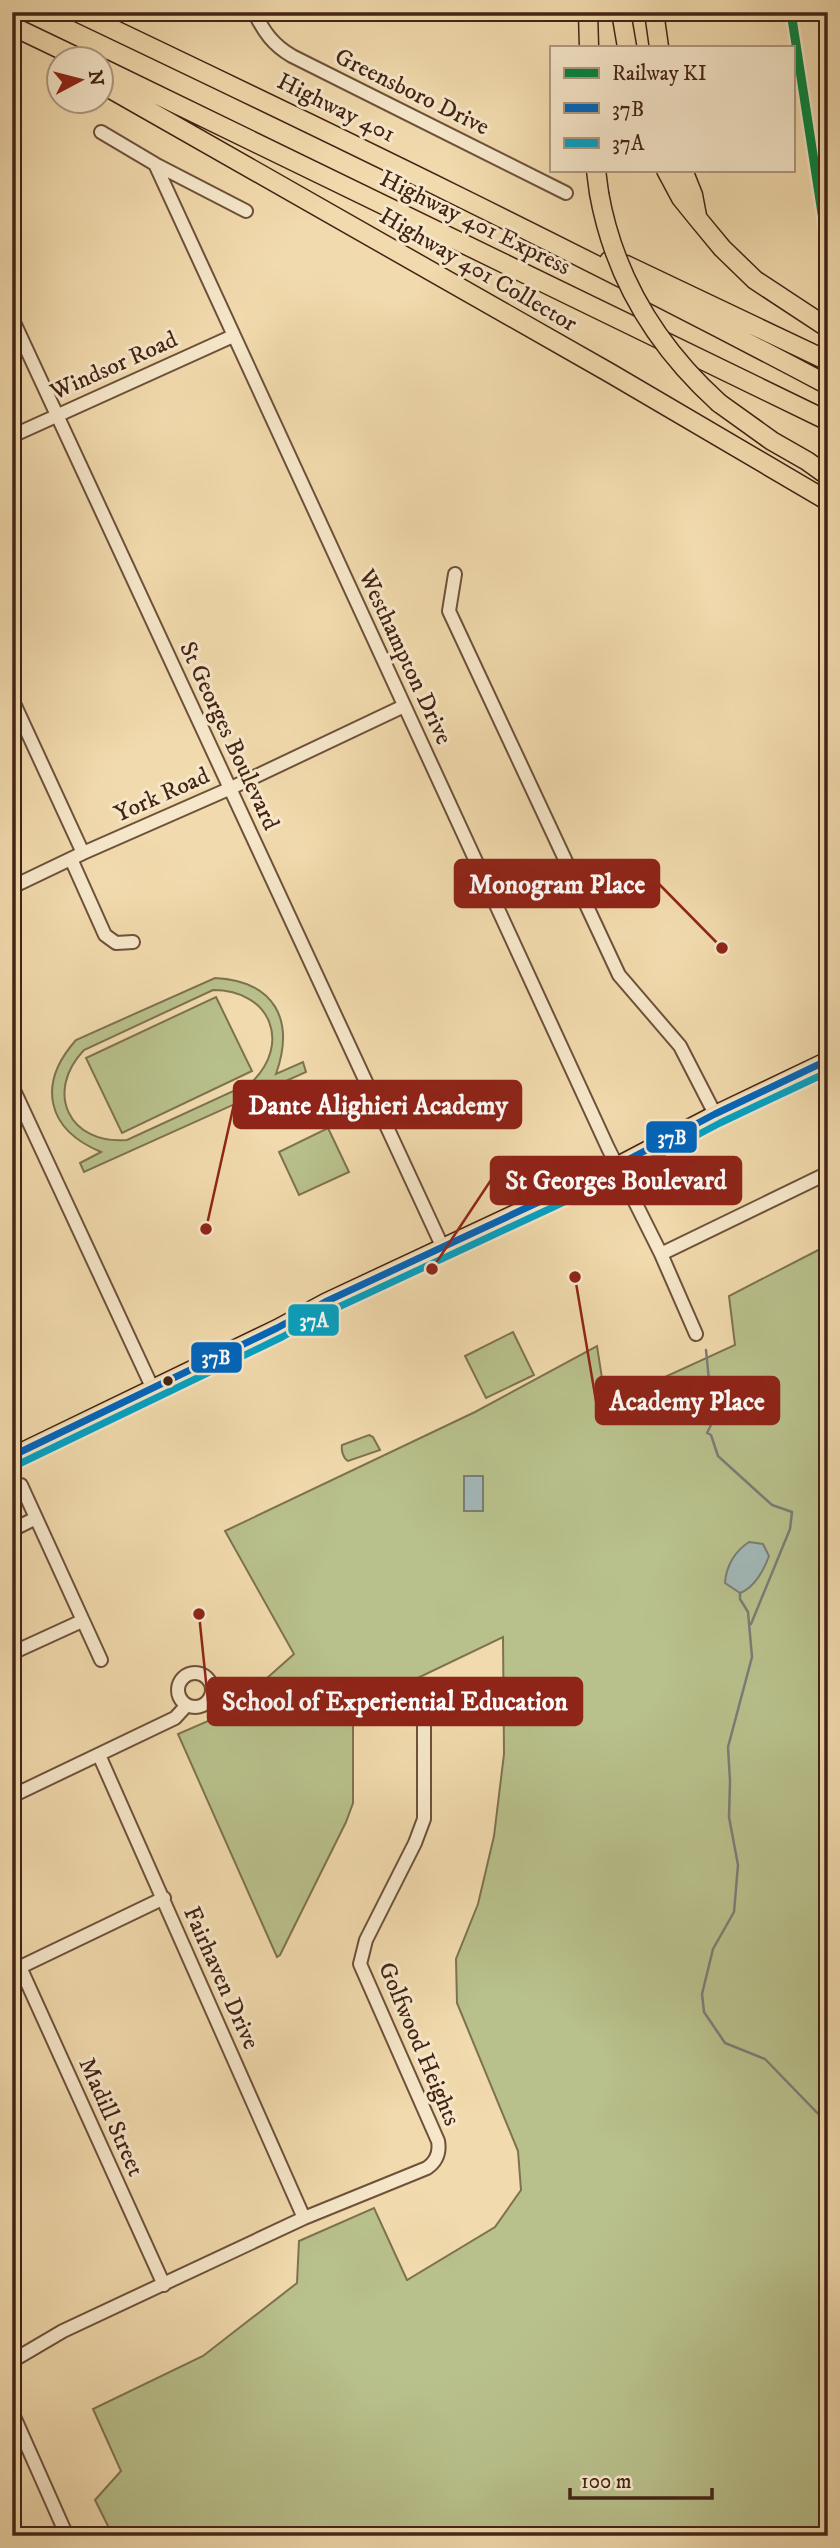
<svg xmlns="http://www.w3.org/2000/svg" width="840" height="2548" viewBox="0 0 840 2548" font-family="'IM FELL DW Pica',serif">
<rect width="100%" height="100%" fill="#f1daad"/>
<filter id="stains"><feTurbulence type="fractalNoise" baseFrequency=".00286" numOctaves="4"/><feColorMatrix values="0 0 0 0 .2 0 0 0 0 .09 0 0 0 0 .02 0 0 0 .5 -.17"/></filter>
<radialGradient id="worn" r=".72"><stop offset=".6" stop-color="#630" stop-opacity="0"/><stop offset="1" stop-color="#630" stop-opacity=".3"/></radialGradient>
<path fill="#b8c08b" stroke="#7e7250" stroke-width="2" fill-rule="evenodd" d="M215,978C275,981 295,1020 276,1074L303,1062L306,1072L84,1172L80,1163L101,1152C46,1129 37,1084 76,1040ZM213,990C271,990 292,1044 251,1083L127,1140C69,1145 44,1092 84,1050Z
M216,997L252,1071L122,1133L86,1058Z
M328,1128L349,1172L299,1195L279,1152Z
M828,1245V2536H113L95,2500L121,2471L93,2409L203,2356L297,2283L299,2241L374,2208L407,2280L495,2227L521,2190L518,2151L457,2003L456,1959L478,1904L494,1836L504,1754L503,1637L353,1709V1803L346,1822L280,1955L277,1957L178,1734L229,1712L294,1654L225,1531L475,1412L597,1346L606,1404L735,1345L729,1296Z
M513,1332L534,1375L486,1398L465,1356Z
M369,1435L373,1437L380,1450L348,1461C343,1458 341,1450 342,1445Z"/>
<path fill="#a1b7b6" stroke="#7b7c76" stroke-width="2" d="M464,1476H483V1511H464Z
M749,1542L763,1544L769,1556C764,1570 754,1588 740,1593L725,1583C726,1566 735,1551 749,1542Z"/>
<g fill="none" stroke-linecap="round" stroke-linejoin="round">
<path stroke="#7b7c76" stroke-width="2.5" d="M706,1350L709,1380
M710,1383L711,1425L707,1433L711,1435L718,1456L772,1505L792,1512L790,1529L751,1624
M740,1593V1599L748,1612L752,1657L728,1747L730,1781L729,1817L738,1865L734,1912L713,1949L702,1994L704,2012L725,2043L765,2059L828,2124"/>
<g stroke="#6e513b" stroke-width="16">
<path id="minor" d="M254,12C264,32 273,45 292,56L566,193
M101,132L155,164L246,211
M155,164L608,1148L661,1254L696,1334
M12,318L443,1248
M12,436L233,336
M455,574L449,611L619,975L680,1046L715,1114
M12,699L83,853
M71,859L105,935L116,943L133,942
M12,887L83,853L231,788L404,706
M12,1086L152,1387
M661,1254L828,1173
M21,1485L101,1660
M12,1530L36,1518
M12,1653L82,1621
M178 1690a17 17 0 1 1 34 0a17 17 0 1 1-34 0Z
M99,1755L304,2218
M12,1796L175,1718L187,1705
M20,1967L164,2285
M12,1971L164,1898
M12,2361L63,2331L304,2218L427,2168C437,2161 440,2152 438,2141L360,1964L366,1940L415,1843L424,1819V1699
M12,2412L67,2536"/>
</g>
<g stroke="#432315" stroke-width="19">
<path id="major" d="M12,1456L277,1328L325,1302L616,1166L715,1114L828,1060"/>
</g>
<g stroke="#432315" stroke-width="21">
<path id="highway" d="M77,12C329,132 581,254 828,385
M588,12L589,47
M621,12L627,47
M654,12L659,47
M12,26L83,60
M102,68L828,421
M102,84L610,373L828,501
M596,170L599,193
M666,170L681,198L698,219L722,248L755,280L828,328
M683,170L693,195L697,216
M609,261L626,265L828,361
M719,403L772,441L807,461L828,476"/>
</g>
<use href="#minor" stroke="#f6e7ca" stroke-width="12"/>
<use href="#major" stroke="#f1daad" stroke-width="16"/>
<use href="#highway" stroke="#f1daad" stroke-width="18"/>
<g stroke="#432315" stroke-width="21" stroke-linecap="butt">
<path id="highway-bridge" d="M599,193C614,277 656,346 719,403"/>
</g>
<use href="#highway-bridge" stroke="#f1daad" stroke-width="18"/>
<g stroke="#f6e7ca" stroke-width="12">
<path id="bus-1" d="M12,1456L277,1328L325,1302L616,1166L715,1114L828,1060"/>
</g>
<g stroke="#f6e7ca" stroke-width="12">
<path id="bus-2" d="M17,1465L282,1337L330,1311L620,1176L720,1123L828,1072"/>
</g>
<use href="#bus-1" stroke="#0065bd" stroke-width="7"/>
<use href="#bus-2" stroke="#03a2c5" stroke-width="7"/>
<g stroke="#f6e7ca" stroke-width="14">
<path id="rail-1" d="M791,12L828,252"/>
</g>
<use href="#rail-1" stroke="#00853f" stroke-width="9"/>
</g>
<circle fill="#432315" stroke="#f6e7ca" stroke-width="2.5" cx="168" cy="1381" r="6"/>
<g text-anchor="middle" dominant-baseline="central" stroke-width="6" stroke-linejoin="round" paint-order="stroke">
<g font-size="24" fill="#432315" stroke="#f6e7ca">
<text transform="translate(412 92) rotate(26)">Greensboro Drive</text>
<text transform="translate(336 108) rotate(26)">Highway 401</text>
<text transform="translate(475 223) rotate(26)">Highway 401 Express</text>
<text transform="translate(478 270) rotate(30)">Highway 401 Collector</text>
<text transform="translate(114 366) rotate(-24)">Windsor Road</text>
<text transform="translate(405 657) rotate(65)">Westhampton Drive</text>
<text transform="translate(229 736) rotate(65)">St Georges Boulevard</text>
<text transform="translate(162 795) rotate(-24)">York Road</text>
<text transform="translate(221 1978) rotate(66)">Fairhaven Drive</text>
<text transform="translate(419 2044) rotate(67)">Golfwood Heights</text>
<text transform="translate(111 2117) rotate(66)">Madill Street</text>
</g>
</g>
<path fill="none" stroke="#8f2418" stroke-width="2.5" d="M722 948L659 884M206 1229L234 1104M432 1269L491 1180M575 1277L596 1401M199 1614L208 1701"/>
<g fill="#8f2418" stroke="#f6e7ca" stroke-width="2.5">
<circle cx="722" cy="948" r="7"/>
<circle cx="206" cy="1229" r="7"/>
<circle cx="432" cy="1269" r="7"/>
<circle cx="575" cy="1277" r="7"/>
<circle cx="199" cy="1614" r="7"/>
</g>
<g fill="#8f2418" stroke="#8f2418" stroke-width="2.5">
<rect x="455" y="860" width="204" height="47" rx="7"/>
<rect x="234" y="1081" width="287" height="47" rx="7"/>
<rect x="491" y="1157" width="250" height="47" rx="7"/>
<rect x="596" y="1377" width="183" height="47" rx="7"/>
<rect x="208" y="1678" width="374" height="47" rx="7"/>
</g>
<g font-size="26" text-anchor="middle" font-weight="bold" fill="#fff">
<text x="557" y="893">Monogram Place</text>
<text x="378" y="1114">Dante Alighieri Academy</text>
<text x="616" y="1189">St Georges Boulevard</text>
<text x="687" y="1410">Academy Place</text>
<text x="395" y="1710">School of Experiential Education</text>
</g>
<g stroke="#f6e7ca" stroke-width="2.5">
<rect x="645" y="1120" width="53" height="34" rx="7" fill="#0065bd"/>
<rect x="287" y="1303" width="53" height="34" rx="7" fill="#03a2c5"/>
<rect x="190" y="1341" width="53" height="33" rx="7" fill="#0065bd"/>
</g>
<g font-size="19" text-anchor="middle" font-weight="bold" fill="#fff">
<text x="672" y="1144">37B</text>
<text x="314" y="1327">37A</text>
<text x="216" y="1364">37B</text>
</g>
<rect width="840" height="2548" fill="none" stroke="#f1daad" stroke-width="42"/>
<rect x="14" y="14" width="812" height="2520" fill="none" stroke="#432315" stroke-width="3.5"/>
<rect x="21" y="21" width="798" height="2506" fill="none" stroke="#432315" stroke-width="2"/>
<rect x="550" y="46" width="245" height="126" fill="#f6e7ca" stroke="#ae9982" stroke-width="2"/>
<rect x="564" y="68" width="35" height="10" fill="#00853f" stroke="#ae9982" stroke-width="2"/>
<text x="612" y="80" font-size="21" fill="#432315">Railway KI</text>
<rect x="564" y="103" width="35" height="10" fill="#0065bd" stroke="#ae9982" stroke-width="2"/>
<text x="612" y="116" font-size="21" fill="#432315">37B</text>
<rect x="564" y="138" width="35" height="10" fill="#03a2c5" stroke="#ae9982" stroke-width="2"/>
<text x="612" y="150" font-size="21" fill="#432315">37A</text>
<g transform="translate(80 80) rotate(83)"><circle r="33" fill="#f6e7ca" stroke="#ae9982" stroke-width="2"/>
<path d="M0-5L12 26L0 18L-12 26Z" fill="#8f2418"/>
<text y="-10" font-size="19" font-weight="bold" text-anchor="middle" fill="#432315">N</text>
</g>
<path d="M570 2488v10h142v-10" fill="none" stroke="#432315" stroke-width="3.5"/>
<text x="581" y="2488" font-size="21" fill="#432315" stroke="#f6e7ca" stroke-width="5" paint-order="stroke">100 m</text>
<rect width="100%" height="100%" filter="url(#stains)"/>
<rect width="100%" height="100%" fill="url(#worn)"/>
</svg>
